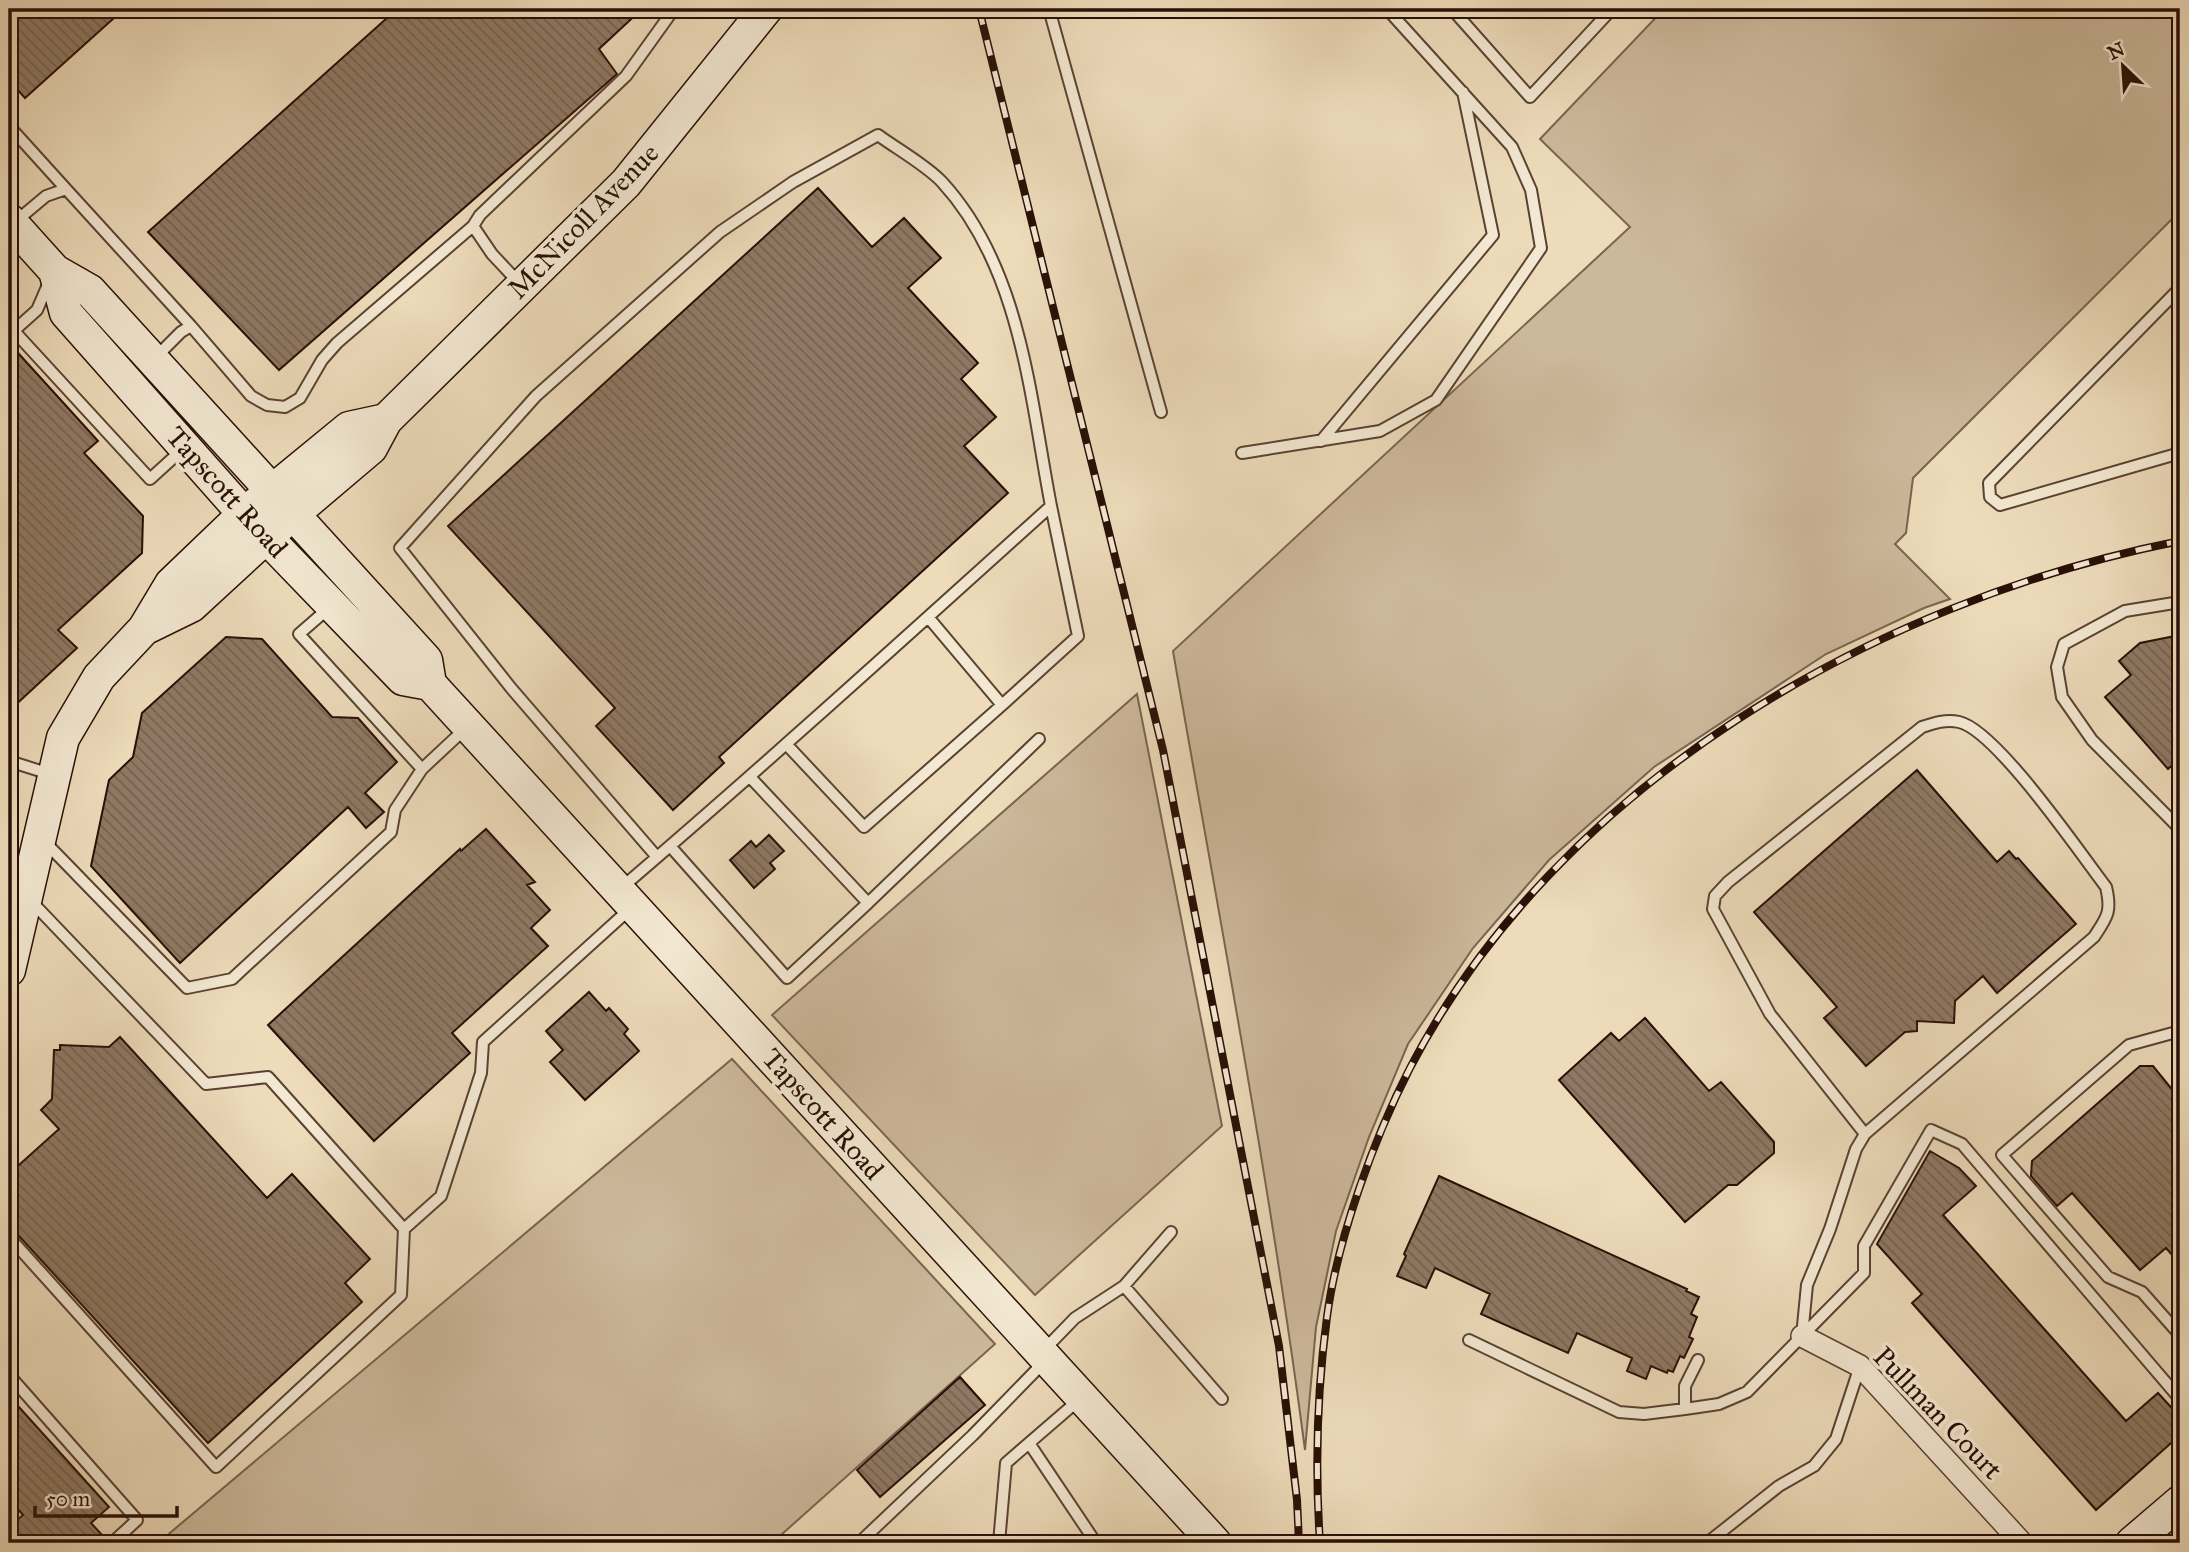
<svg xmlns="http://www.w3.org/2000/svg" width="2189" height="1552" viewBox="0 0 2189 1552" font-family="'IM FELL Great Primer',serif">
<defs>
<pattern id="building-back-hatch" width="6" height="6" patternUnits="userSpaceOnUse" patternTransform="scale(1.75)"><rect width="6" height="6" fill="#8f7964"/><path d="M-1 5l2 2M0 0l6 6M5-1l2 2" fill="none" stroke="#756250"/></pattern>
</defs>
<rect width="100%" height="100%" fill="#eddbba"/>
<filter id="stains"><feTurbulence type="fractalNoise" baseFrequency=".00286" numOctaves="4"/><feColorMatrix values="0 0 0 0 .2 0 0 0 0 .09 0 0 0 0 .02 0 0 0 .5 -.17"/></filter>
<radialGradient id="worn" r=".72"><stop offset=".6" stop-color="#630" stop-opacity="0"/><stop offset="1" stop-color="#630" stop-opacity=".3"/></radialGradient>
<path fill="#ccb89b" stroke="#7a6450" stroke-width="2" d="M1664,9H2180V211L1913,478L1906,533L1895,544L1950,599L1924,608L1826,654L1654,767L1549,860L1473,948L1408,1044L1369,1137L1336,1231L1316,1327L1305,1450C1270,1182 1219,917 1173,651L1630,227L1540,139Z
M1137,694L1222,1126L1035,1295L772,1015Z
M732,1059L995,1344L772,1543H158Z"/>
<path fill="url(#building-back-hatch)" stroke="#290f06" stroke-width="2" d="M9,9H124L25,98L9,80Z
M397,9H642L599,49L617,74L279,370L148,232Z
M818,188L872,247L904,218L941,258L908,288L978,363L961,379L996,417L964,446L1008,493L719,757L724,763L673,810L596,726L615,708L448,526Z
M9,343L98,441L84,453L143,516L142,553L58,630L77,648L9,711Z
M2180,635V758L2168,769L2105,697L2131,675L2119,661L2140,643Z
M226,637L262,639L332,717L358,718L397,762L365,793L384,812L366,828L348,807L180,963L91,866L109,780L133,757L142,713Z
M1917,770L1997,862L2009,851L2016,859L2018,858L2076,924L1997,993L1983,976L1955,1001L1954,1023L1917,1021V1031L1905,1032L1866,1066L1824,1018L1837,1007L1754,912Z
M486,829L535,882L527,885L550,910L531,928L548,946L452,1033L470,1053L374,1141L268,1025L460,849L461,851Z
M769,835L784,851L770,863L775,869L754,888L730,860L751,841L756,847Z
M589,992L606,1011L609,1008L628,1029L624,1034L639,1051L585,1100L550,1062L563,1050L546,1031Z
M1645,1018L1709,1091L1721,1082L1774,1142V1153L1737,1185H1728L1685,1222L1559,1080L1611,1033L1619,1041Z
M120,1037L267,1198L292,1174L370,1259L345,1283L362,1302L208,1443L9,1225V1174L59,1129L41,1110L52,1099L54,1050H60V1045L109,1047Z
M2140,1066H2153L2180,1099V1264L2166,1248L2140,1270L2072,1193L2057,1206L2031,1176L2032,1161Z
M1930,1151L1959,1168L1976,1186L1943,1215L2126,1421L2158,1393L2180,1417V1435L2096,1510L1912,1303L1922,1294L1877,1244Z
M1439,1176L1687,1289L1686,1291L1699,1297L1691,1314L1697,1317L1689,1337L1693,1339L1684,1358L1680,1356L1673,1372L1668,1370L1667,1373L1651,1366L1646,1379L1627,1371L1632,1358L1577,1333L1568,1353L1481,1314L1490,1294L1435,1268L1426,1288L1397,1276L1406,1256L1404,1254Z
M960,1377L985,1405L880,1497L857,1470Z
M9,1396L109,1507L91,1523L102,1535L93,1543H9V1527L23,1515L9,1499Z"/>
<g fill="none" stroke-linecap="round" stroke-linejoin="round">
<g stroke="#5a4233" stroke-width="14">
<path id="lane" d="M1049,9L1161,412
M1452,9L1530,97L1612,9
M9,126L66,189L46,196L15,222
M66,189L191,326L181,332L156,357
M520,284L492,254L473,226L480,215L626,76L674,9
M2180,288L1989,483L1990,497L2000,505L2180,453
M191,326L251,396L267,405L285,407L300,398L322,360L337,343L473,226
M14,331L150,479L183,449
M9,335L37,310L50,280
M1321,441L1493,235L1463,92
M1242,453L1380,431L1436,400L1541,248L1531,190L1512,147L1387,9
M2180,602L2125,611L2064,644L2057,667L2062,697L2092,740L2180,829
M330,607L299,634L422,769L467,727
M928,617L1002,705L1078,636L1051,506
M787,745L864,827L1002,705
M9,761L53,775
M43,840L187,988L232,979L391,832L395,810L422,769
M670,846L787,978L868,903L750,777
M620,889C766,764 908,635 1051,506C1030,397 1021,268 942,182C926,165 897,149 878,135L793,182L720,232L536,396L400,548L511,688L657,857
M31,901L206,1084L268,1077L404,1229
M868,903L1039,739
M2180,1031L2129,1045L2002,1155L2108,1277L2142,1292L2180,1335
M9,1237L216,1467L401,1295L404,1229L441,1196L481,1073L483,1042L631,908
M1124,1286L1222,1399
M1802,1336L1807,1285L1830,1229L1856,1149L1865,1134L2094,937C2107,917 2112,912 2106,887C2080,853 1996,730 1959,722C1946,719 1934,723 1922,727L1728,882L1715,896L1713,909L1770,1014L1865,1134
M1469,1340L1619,1412L1644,1414L1685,1409L1719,1404L1747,1392L1864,1273V1246L1931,1130L1962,1144L2180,1399
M1043,1351L1075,1318L1124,1286L1171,1232
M9,1375L137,1520L112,1543
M1685,1409V1386L1698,1360
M1029,1443L1096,1543
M850,1543L861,1541L973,1435L1045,1361
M999,1543L1006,1463L1080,1399
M1707,1543L1779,1486L1814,1466L1836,1439L1860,1366"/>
</g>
<g stroke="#5a4233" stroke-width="24">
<path id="street" d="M1802,1336L1860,1366L2022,1543"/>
</g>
<g stroke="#290f06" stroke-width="35">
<path id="secondary" d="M9,220L55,271L90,291L426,660L430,684L1215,1543
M55,271L66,313L244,514L403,679L430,684
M144,629L191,606L266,537L371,448L386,420L626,183L766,9
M9,970L63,738L99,677L144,629L171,584L244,514L349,428L386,420
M2132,1543L2180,1502"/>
</g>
<use href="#lane" stroke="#f3e8d2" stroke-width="10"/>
<use href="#street" stroke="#f3e8d2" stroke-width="21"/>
<use href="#secondary" stroke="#f3e8d2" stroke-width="32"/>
<g stroke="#290f06" stroke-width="8">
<path id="rail" d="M979,9L1163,750L1279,1346L1297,1500L1299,1543
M1320,1543C1315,1469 1317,1391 1327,1317C1337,1240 1374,1138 1410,1068C1557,785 1874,601 2180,541"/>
</g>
<use href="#rail" stroke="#f3e8d2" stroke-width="5" stroke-dasharray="16" stroke-linecap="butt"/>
</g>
<g text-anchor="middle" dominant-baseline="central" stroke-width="7" stroke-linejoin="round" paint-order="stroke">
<g font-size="28" fill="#290f06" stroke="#f3e8d2">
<text transform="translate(583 221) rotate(-46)">McNicoll Avenue</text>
<text transform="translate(227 492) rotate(48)">Tapscott Road</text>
<text transform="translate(823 1114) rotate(48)">Tapscott Road</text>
<text transform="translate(1938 1413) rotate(46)">Pullman Court</text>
</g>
</g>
<rect width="2189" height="1552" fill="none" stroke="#eddbba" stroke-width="35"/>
<rect x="10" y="10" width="2168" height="1531" fill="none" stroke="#290f06" stroke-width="3.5"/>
<rect x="18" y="18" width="2154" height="1517" fill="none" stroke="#290f06" stroke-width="2"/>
<g transform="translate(2123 66) rotate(335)" stroke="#f3e8d2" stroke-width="5" paint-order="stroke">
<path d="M0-5L12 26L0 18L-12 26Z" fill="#290f06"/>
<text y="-10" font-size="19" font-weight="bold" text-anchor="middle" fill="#290f06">N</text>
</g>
<path d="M35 1506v10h142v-10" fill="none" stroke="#290f06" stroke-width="3.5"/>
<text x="46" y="1506" font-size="21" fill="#290f06" stroke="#f3e8d2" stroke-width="5" paint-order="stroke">50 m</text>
<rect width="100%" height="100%" filter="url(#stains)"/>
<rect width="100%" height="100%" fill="url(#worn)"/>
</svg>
